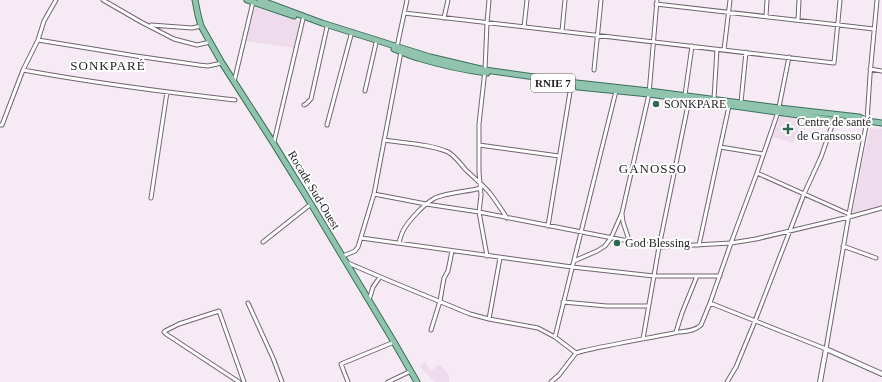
<svg xmlns="http://www.w3.org/2000/svg" width="882" height="382" viewBox="0 0 882 382" font-family="Georgia,serif">
<rect width="100%" height="100%" fill="#f6eaf5"/>
<path fill="#eedcec" d="M254,5L300,21L294,48L245,41Z
M780,116L803,120L793,143L773,137Z
M870,128L882,129V206L852,214Z
M425,362L431,371L440,364L449,375V382H435L424,371L420,366Z"/>
<g fill="none" stroke-linecap="round" stroke-linejoin="round">
<g stroke="#70656f" stroke-width="5">
<path id="minor" d="M103,0L141,22L174,39L197,45L210,42
M656,4L874,29
M404,13L834,63L840,0
M766,16L767,0
M444,18L448,0
M798,20L799,0
M151,25L192,28L201,26
M524,27L527,0
M562,31L565,0
M38,40L136,56L199,65L208,66L222,63
M397,47L407,0
M724,50L730,0
M870,69L882,71
M23,70C94,83 164,92 235,100
M594,70L601,0
M234,82L253,2
M365,91L376,43
M685,95L692,46
M714,99L717,49
M741,102L746,52
M304,105L306,104L311,99L327,27
M0,125H2L23,70L38,40L44,21L56,0
M327,125L351,35
M384,140C403,143 431,144 448,152C455,156 460,163 465,169C473,177 482,184 489,192C496,201 501,209 507,218
M274,142L303,19
M479,145L559,156
M720,147L763,154
M757,173L849,214
M374,194L426,204L479,212L659,247L731,243L756,239L849,217L882,208
M151,198L167,92
M622,214L623,222L629,240
M548,226L571,86
M361,238L572,267L654,276H720
M263,242L311,204
M399,243C400,239 401,235 403,231C408,221 425,203 435,198C450,192 466,192 481,188
M699,245L729,106
M843,246L876,258
M343,256L355,251L358,247L374,194L401,52
M487,256L479,212L481,195L479,172V124L485,70L487,23L489,0
M574,261L597,251L605,246L611,238L622,213L649,94L657,0
M348,263L390,281L470,314L489,319L538,328L555,337L576,353
M369,300L373,287L380,277
M563,302L607,306H648
M248,303L273,358L282,382
M710,303L826,349L849,214L867,121L870,75L877,0
M489,319L500,258
M431,330L440,301L444,278L448,271L452,251
M676,332L682,313L697,276
M555,337L616,91
M643,339L659,247L689,100
M239,382L166,334L164,332L165,331L179,324L219,311L244,382
M348,382L341,364L394,342
M388,382L411,371
M551,382L559,375L576,353L583,351C613,344 644,339 674,333C683,331 694,332 701,325L710,303L731,243L757,173L778,112L789,57
M727,382L736,367L755,321L804,194L821,157L834,120"/>
</g>
<g stroke="#70656f" stroke-width="6">
<path id="tertiary" d="M820,382L826,349L882,374"/>
</g>
<g stroke="#39705b" stroke-width="7">
<path id="primary" d="M195,0L198,15L201,26L222,63L274,144L311,204L394,342L417,382
M247,0L294,16
M260,0L322,23L430,57L485,70L577,83L649,91L779,108L859,117L867,121L882,123
M394,49C402,52 410,56 418,58C441,65 464,70 487,73
M578,87L649,94L834,120L861,123L867,121"/>
</g>
<use href="#minor" stroke="#fff" stroke-width="3"/>
<use href="#tertiary" stroke="#fff" stroke-width="4"/>
<use href="#primary" stroke="#90c4af" stroke-width="5"/>
</g>
<g fill="#2f6850" stroke="#fff" stroke-width="1.5">
<circle cx="656" cy="104" r="4"/>
<path d="M786 123h4v4h4v4h-4v4h-4v-4h-4v-4h4z"/>
<circle cx="617" cy="243" r="4"/>
</g>
<g text-anchor="middle" dominant-baseline="central" stroke-width="4" stroke-linejoin="round" paint-order="stroke">
<rect fill="#fff" stroke="#646164" stroke-width="1" x="531" y="74" width="44" height="18" rx="3"/>
<g font-size="11" font-weight="bold" fill="#211d21">
<text x="553" y="83">RNIE 7</text>
</g>
<g font-size="12" fill="#211d21" stroke="#fff" text-anchor="start">
<text x="664" y="104">SONKPARE</text>
<text x="797" y="122">Centre de santé<tspan x="797" dy="14">de Gransosso</tspan></text>
<text x="625" y="243">God Blessing</text>
</g>
<g font-size="12" fill="#211d21" stroke="#fff">
<text transform="translate(314 190) rotate(59)">Rocade Sud-Ouest</text>
</g>
<g font-size="13" letter-spacing="1" fill="#211d21" stroke="#fff">
<text x="108" y="65">SONKPARÉ</text>
<text x="653" y="168">GANOSSO</text>
</g>
</g>
</svg>
